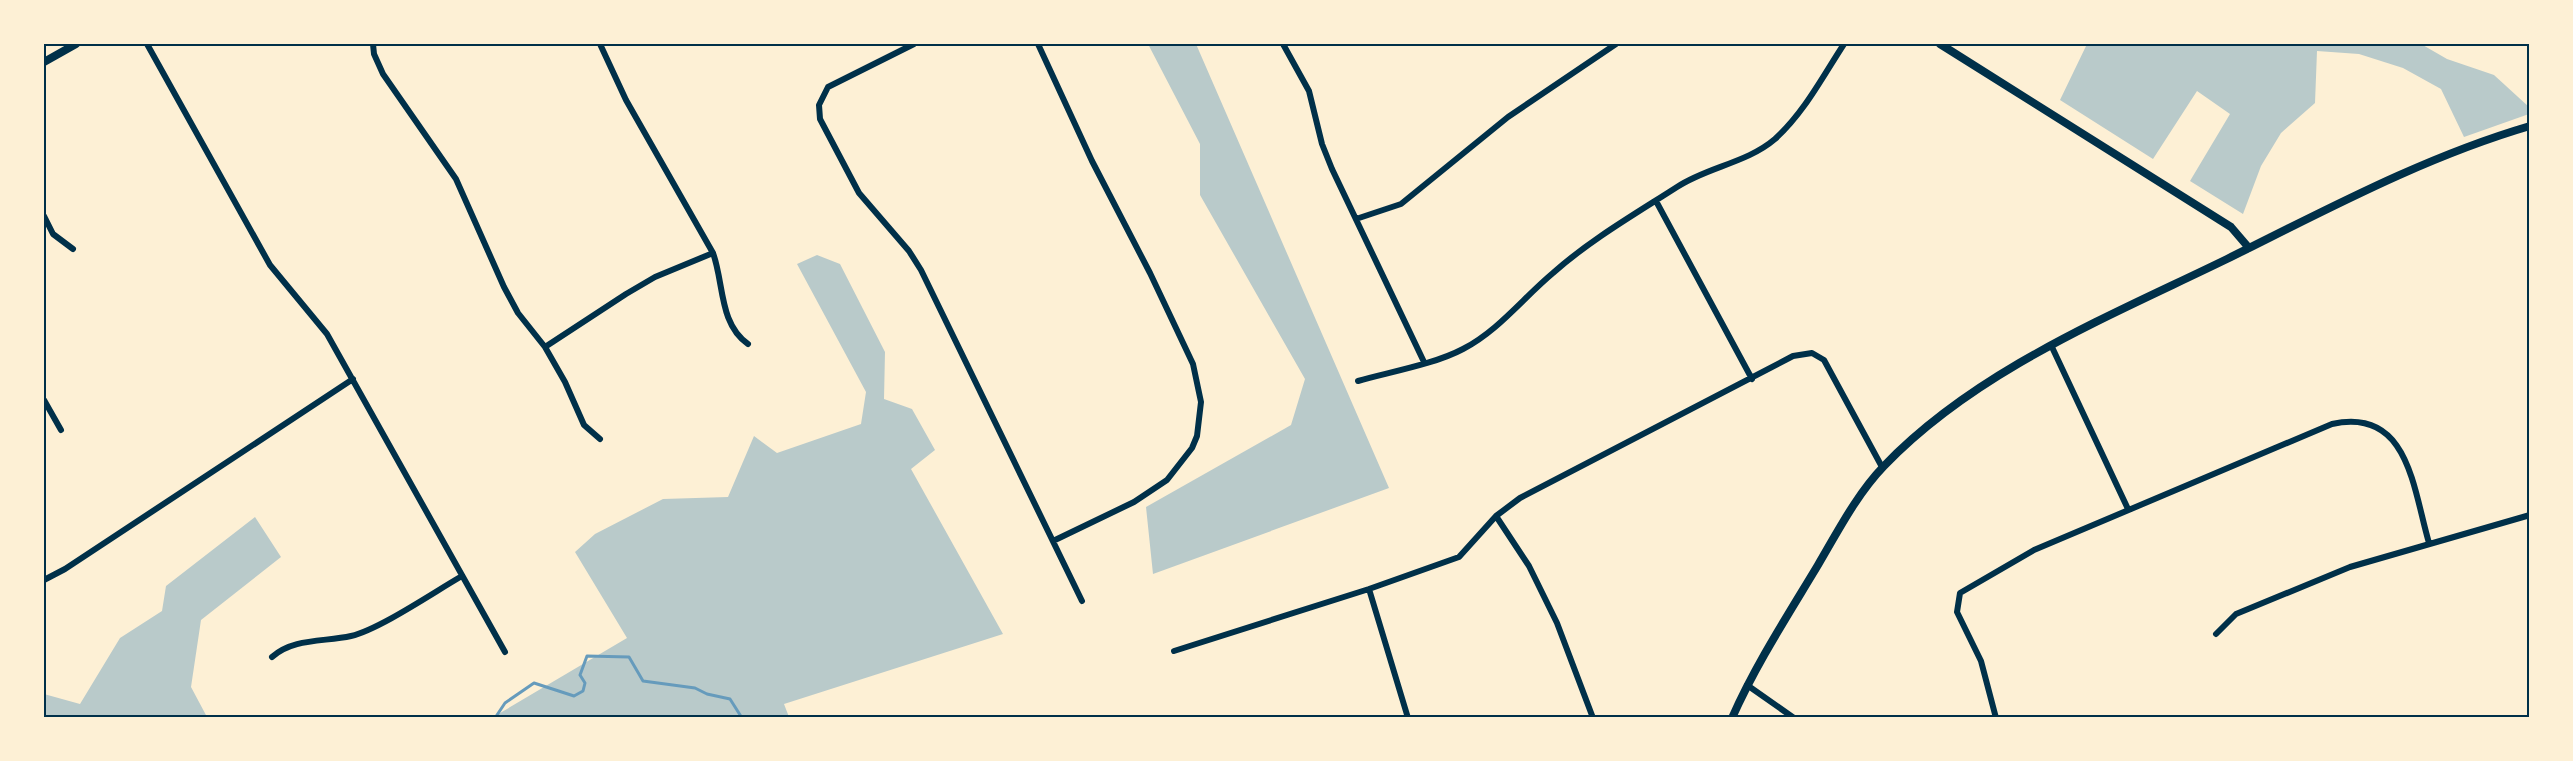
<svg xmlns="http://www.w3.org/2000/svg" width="2573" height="761" viewBox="0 0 2573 761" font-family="'Source Sans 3',sans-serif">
<rect width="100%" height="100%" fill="#fdf0d5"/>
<path fill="#b9caca" d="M1148,44H1196L1389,488L1153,574L1146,507L1291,425L1305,379L1200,195V144Z
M2087,44H2421L2447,59L2494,75L2529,107V114L2464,137L2441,89L2403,68L2359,54L2317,51L2315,103L2281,133L2261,166L2243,214L2190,181L2230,114L2197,91L2153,159L2060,100Z
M817,255L840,264L885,352L884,399L912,409L935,450L911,469L1003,634L784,704L789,717H479L495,716L627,638L575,552L595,534L663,499L728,497L754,436L777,453L861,424L866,392L797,264Z
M255,517L281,557L201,620L191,687L207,717H44V694L80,704L120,638L162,611L166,586Z"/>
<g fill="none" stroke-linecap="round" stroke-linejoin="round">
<path stroke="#669bbc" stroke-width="3" d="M495,718L505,703L534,683L574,696L583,691L585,683L580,675L587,656L629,657L643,681L695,688L707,694L730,699L742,718"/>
<path stroke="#003049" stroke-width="6" d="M147,44L270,265L327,334L505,652
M373,44L374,54L383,74L456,179L504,287L518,313L545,347
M600,44L626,100L713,253C724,283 719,324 748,344
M914,44L828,87L819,105L820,119L859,193L909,251L921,270L1082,601
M1038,44L1092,161L1150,273L1193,364L1201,402L1197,436L1192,448L1167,480L1134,502L1053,541
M1283,44L1309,91L1322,144L1332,169L1424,362
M1656,201L1752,379
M44,216L53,234L73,249
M1356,219L1401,204L1508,117L1616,44
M2051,345L2128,509
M1358,381C1390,372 1435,364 1463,349C1498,331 1523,298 1553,273C1590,240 1635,214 1677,187C1707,167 1747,163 1775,139C1804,113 1823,76 1844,44
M44,400L61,430
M600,439L584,425L565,382L545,347L626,294L655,277L713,253
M1496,516L1529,566L1557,623L1593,718
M44,580L65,569L353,379
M1369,589L1408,718
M2216,634L2236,614L2350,567L2530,515
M1174,651L1369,589L1459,557L1496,516L1520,498L1793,356L1812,353L1824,360L1882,467
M272,657C293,638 324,642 351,636C380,629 434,592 462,576
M1747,685L1794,718
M1996,718L1981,661L1957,612L1960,593L2034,550L2332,424C2409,407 2413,489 2429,543"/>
<path stroke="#003049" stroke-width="8" d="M1940,44L2231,227L2249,248
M1732,718C1756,664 1788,615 1818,565C1838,531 1857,494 1884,466C1976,370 2110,316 2227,259C2326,210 2424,157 2530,126"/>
<path stroke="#003049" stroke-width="8" d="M44,62L76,44"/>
</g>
<rect width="2573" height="761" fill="none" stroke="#fdf0d5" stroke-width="90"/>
<rect x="45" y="45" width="2483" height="671" fill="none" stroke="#003049" stroke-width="2"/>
</svg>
